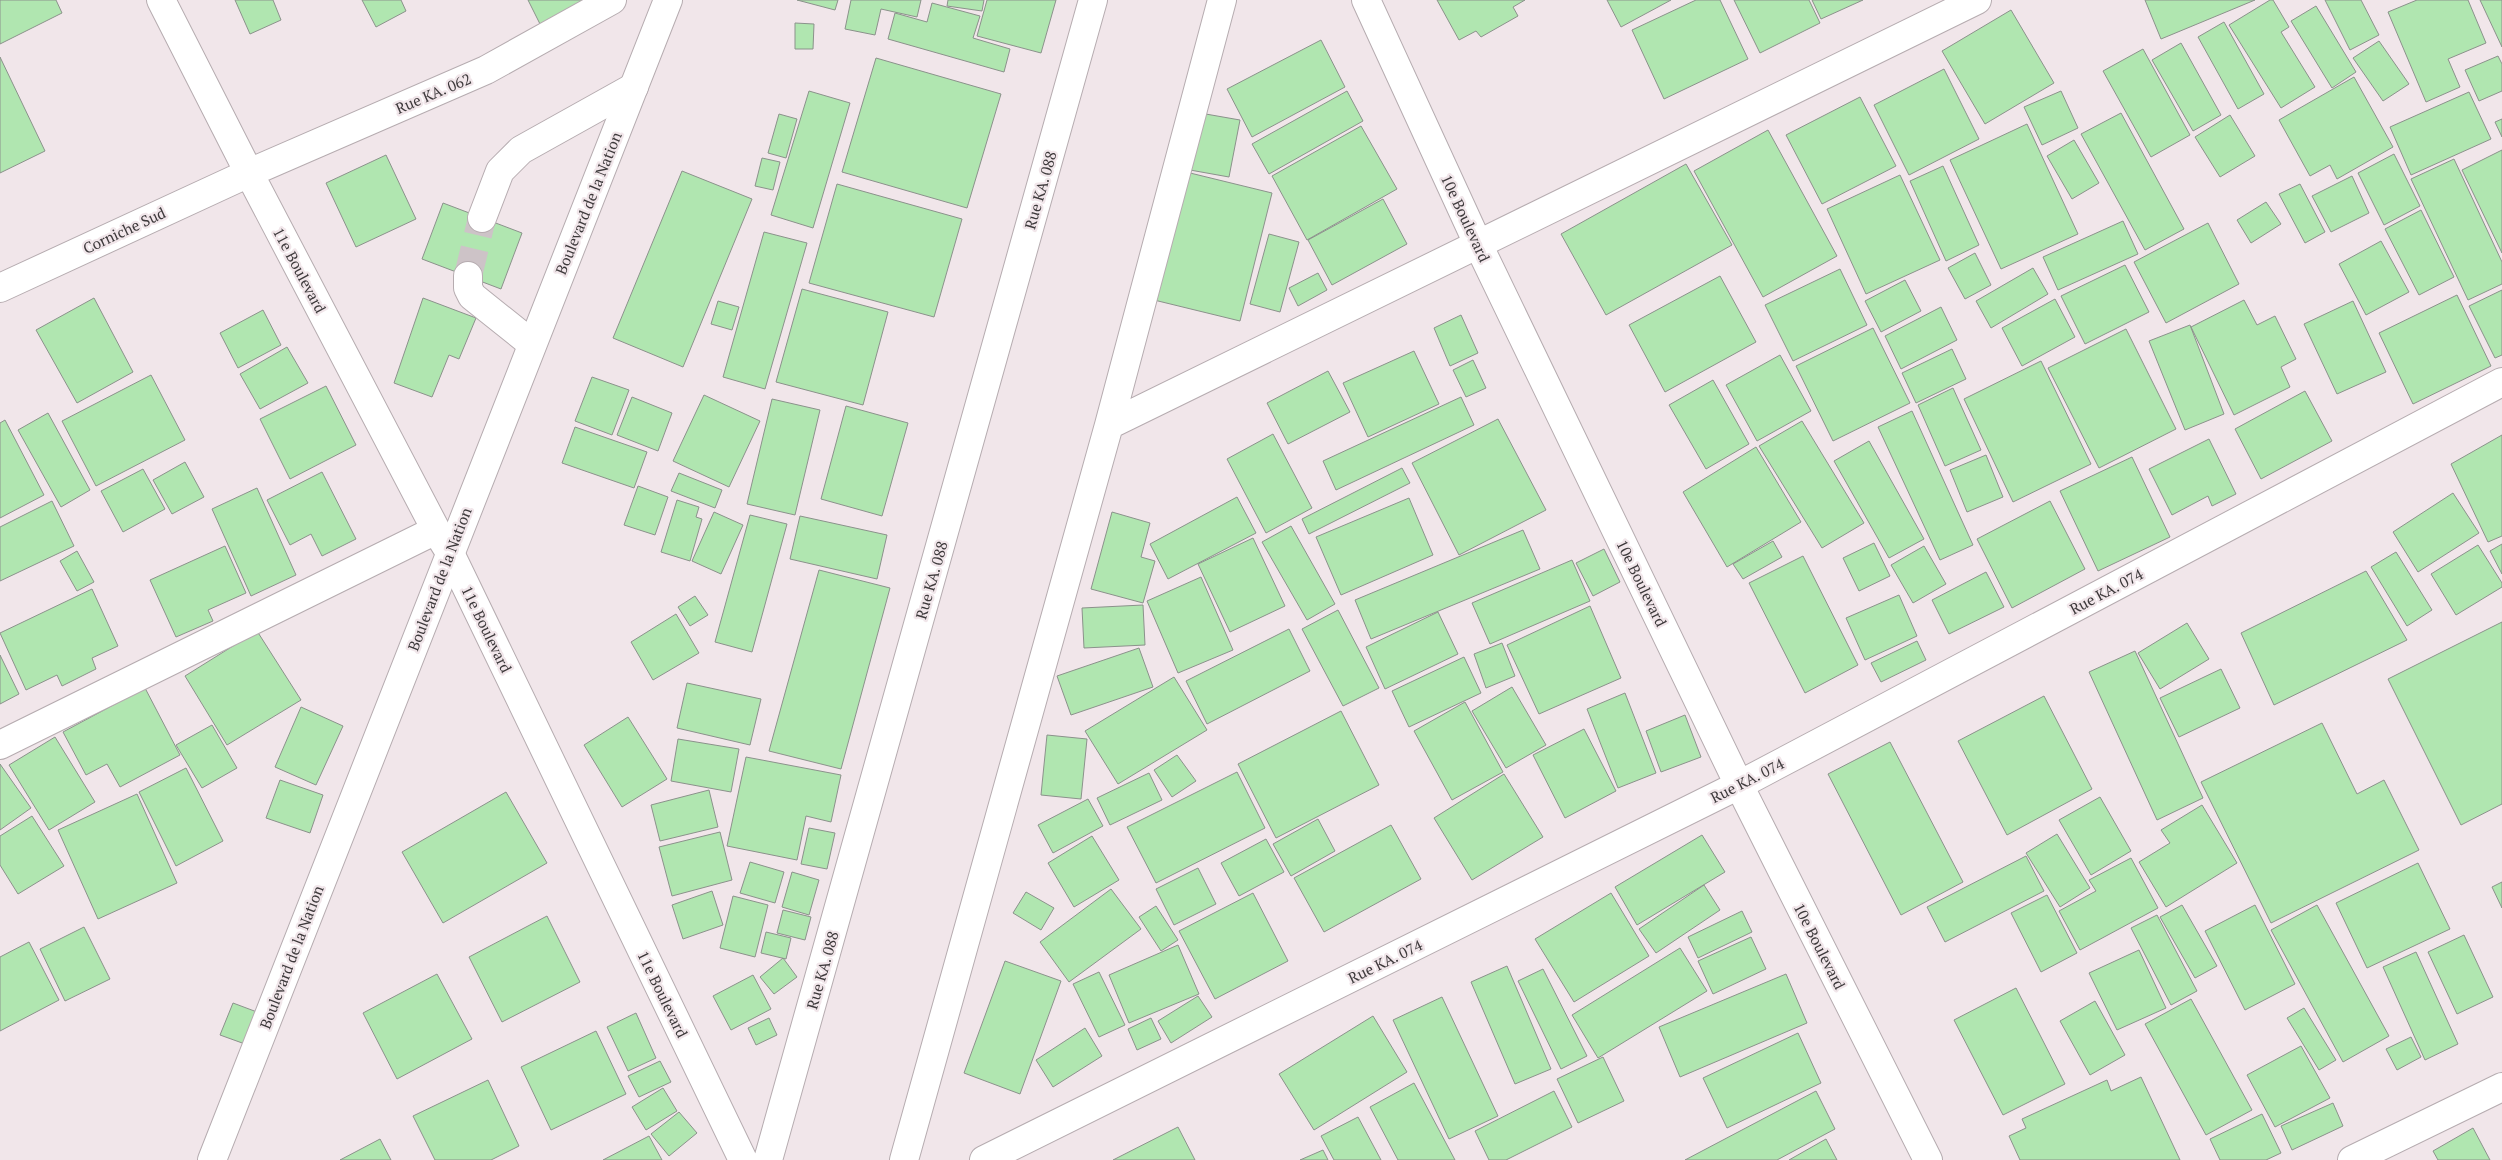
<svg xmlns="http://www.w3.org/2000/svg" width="2502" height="1160" viewBox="0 0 2502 1160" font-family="'PT Serif',serif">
<rect width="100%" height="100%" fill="#f1e6ea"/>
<path fill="#b0e6b0" stroke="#8b928b" d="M0,0H56L62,13L0,44Z
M235,0H273L281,20L250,34Z
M362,0H401L406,11L376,27Z
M528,0H589L541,26Z
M797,0H838L835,10Z
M851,0H921L917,17L881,9L875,35L845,29Z
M948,0H984L982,11L947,6Z
M987,0H1056L1041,53L977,36Z
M1437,0H1525L1513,7L1518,16L1481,37L1476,31L1459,40Z
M1607,0H1671L1621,27Z
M1696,0H1720L1748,59L1664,99L1632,30Z
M1734,0H1809L1820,23L1760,53Z
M1812,0H1863L1821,19Z
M2145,0H2255L2161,39Z
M2270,0H2273L2289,27L2281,32L2315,87L2281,108L2229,25Z
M2325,0H2361L2379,35L2350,50Z
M2417,0H2468L2486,43L2448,59L2460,87L2426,102L2388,12Z
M2480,0H2502V47Z
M932,3L980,16L973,38L1010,49L1004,72L888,39L895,13L927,22Z
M2316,6L2356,72L2332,88L2291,21Z
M2011,10L2054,83L1985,124L1942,51Z
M2224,22L2264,94L2238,109L2198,37Z
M795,23L814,24L813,49H795Z
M1321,40L1345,87L1252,137L1227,89Z
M2379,41L2409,84L2383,101L2353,58Z
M2181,43L2221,115L2193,131L2152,60Z
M2143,49L2190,135L2151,157L2103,71Z
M2498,56L2502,64V91L2479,101L2465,70Z
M0,57L45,151L0,173Z
M876,58L1001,94L967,208L842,172Z
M1944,69L1979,139L1909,175L1874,105Z
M2354,77L2393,147L2337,179L2330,165L2310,176L2279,120Z
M809,91L850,103L813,228L771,215Z
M1347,91L1363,121L1269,174L1252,144Z
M2061,91L2078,128L2042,145L2024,107Z
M2469,92L2491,139L2411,175L2390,127Z
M1860,97L1896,166L1822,204L1786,135Z
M1200,113L1240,120L1229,177L1190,170Z
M2121,113L2184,229L2145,250L2081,134Z
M779,114L797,119L786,158L768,153Z
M2230,115L2255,156L2220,177L2195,137Z
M2502,119V137L2495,122Z
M2027,124L2078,234L2001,269L1950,160Z
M1361,126L1397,189L1307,240L1272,176Z
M1768,130L1837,256L1763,297L1694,171Z
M2074,140L2099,183L2072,199L2047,156Z
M2502,150V253L2462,170Z
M2394,154L2420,206L2384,225L2358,173Z
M386,155L416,219L356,247L326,183Z
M762,158L780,162L773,190L755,186Z
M2454,159L2502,262V284L2468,300L2411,179Z
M1686,164L1732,245L1606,315L1561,234Z
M1943,166L1979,245L1946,261L1910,181Z
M682,171L752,199L683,367L613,338Z
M1186,172L1272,193L1240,321L1154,300Z
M1900,175L1940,260L1866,294L1827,209Z
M2352,176L2369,213L2331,232L2312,196Z
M837,184L962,219L934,317L809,283Z
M2300,184L2325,232L2305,243L2279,194Z
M1383,199L1407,244L1332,285L1308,240Z
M2266,202L2281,224L2251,243L2237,220Z
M443,203L522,233L501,289L422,259Z
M2421,210L2454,277L2419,295L2385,229Z
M2123,221L2138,254L2058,290L2043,257Z
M2208,223L2239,284L2166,323L2134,262Z
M764,232L807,243L765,389L723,377Z
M1269,234L1299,242L1280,312L1250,304Z
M2381,241L2409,292L2366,315L2339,264Z
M1975,253L1991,285L1965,299L1948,268Z
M2125,265L2149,312L2085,344L2061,296Z
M2033,268L2048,294L1991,328L1976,301Z
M1840,269L1867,325L1793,361L1765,305Z
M1318,273L1327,290L1298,306L1289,288Z
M1720,276L1756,342L1665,392L1629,325Z
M1905,280L1921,311L1881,332L1865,301Z
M802,289L888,312L863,405L776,382Z
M2502,290V355L2495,358L2469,306Z
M2457,295L2491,366L2413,404L2379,333Z
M94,298L133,372L77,403L36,330Z
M423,298L476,318L459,359L449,355L432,397L394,383Z
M2055,299L2075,337L2022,366L2002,328Z
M2244,300L2257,325L2275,316L2296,359L2281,367L2290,387L2234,415L2191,327Z
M718,301L739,307L732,330L711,324Z
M2353,301L2386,372L2337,394L2304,324Z
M1941,307L1957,340L1901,369L1885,336Z
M263,310L281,345L238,368L220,333Z
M1461,315L1478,353L1450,366L1434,328Z
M2190,325L2224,414L2185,430L2149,341Z
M1873,328L1910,403L1833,441L1796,366Z
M2126,329L2176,429L2099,468L2048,368Z
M287,347L308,383L260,409L240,374Z
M1952,349L1966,379L1916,403L1902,373Z
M1414,351L1439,404L1368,437L1343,383Z
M1780,355L1811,411L1757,441L1726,385Z
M1473,360L1486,388L1466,397L1453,370Z
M2041,361L2091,464L2013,502L1964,399Z
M1328,371L1350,412L1288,444L1267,403Z
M151,375L185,440L96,486L62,421Z
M592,377L629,390L612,435L575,421Z
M1713,380L1749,444L1706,469L1669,405Z
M326,386L356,445L290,479L260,419Z
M1953,388L1981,450L1945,466L1918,405Z
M2305,391L2332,441L2261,479L2235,429Z
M704,395L760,421L729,487L673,461Z
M632,397L672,413L658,451L617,435Z
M1461,397L1474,425L1336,490L1323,461Z
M772,399L820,410L795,515L747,504Z
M846,406L908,423L882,516L821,499Z
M1912,411L1973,545L1940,560L1878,427Z
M48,413L90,490L61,507L18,430Z
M1498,419L1546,510L1459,555L1412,463Z
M5,420L44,495L0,518V423Z
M1802,421L1864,523L1822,548L1759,446Z
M575,427L647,452L634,488L562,463Z
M1273,434L1312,508L1266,533L1227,459Z
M2502,435V536L2488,542L2451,464Z
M2209,439L2236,494L2212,506L2208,496L2172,515L2149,469Z
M1869,441L1924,539L1889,558L1834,461Z
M1756,447L1801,522L1727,567L1683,492Z
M1986,455L2003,497L1967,512L1950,470Z
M2132,457L2170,537L2098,571L2060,491Z
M185,462L204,497L172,514L153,480Z
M1402,468L1410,483L1309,534L1302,519Z
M143,469L165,509L123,532L101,491Z
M322,472L356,539L322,556L311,534L290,545L267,500Z
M679,473L722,490L715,508L671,491Z
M638,486L668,497L655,535L624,525Z
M257,488L296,575L251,596L212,509Z
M2453,493L2479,533L2418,572L2393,532Z
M1237,497L1256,533L1168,579L1150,544Z
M1409,498L1433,555L1341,595L1316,537Z
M677,500L699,507L696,517L702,519L690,561L661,552Z
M52,501L74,546L0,581V527Z
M2050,501L2085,569L2012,608L1977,539Z
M714,512L743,525L721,574L692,561Z
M1112,512L1150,523L1141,557L1155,561L1143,603L1091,589Z
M750,515L787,524L752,652L715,642Z
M800,516L887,535L877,579L790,559Z
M1291,526L1335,604L1307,620L1262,542Z
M1523,530L1540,569L1371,639L1355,600Z
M1253,538L1285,606L1230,632L1198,564Z
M1773,541L1782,557L1743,579L1733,564Z
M1874,543L1890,576L1859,591L1843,558Z
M2502,544V574L2490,551Z
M2478,545L2502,583V587L2456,615L2431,574Z
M225,546L246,593L208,610L213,621L176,637L150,580Z
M1924,546L1946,584L1913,603L1891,565Z
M1604,549L1620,582L1593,596L1576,563Z
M77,551L94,582L77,591L60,561Z
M2396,552L2432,610L2407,626L2371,567Z
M1803,556L1858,665L1805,693L1749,583Z
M1572,560L1590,601L1490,644L1472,603Z
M819,570L890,588L841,769L769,751Z
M2366,571L2407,640L2274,705L2241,633Z
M1986,572L2004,607L1949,634L1932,600Z
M1201,577L1233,650L1178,673L1147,601Z
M92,589L118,646L92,658L96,669L62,686L57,675L26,690L0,633Z
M1899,595L1917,636L1865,660L1846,618Z
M695,596L708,615L690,626L678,607Z
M1143,605L1145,645L1084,648L1082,608Z
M1590,606L1621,678L1539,714L1507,645Z
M1338,610L1379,688L1343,706L1302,629Z
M1438,612L1458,654L1385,689L1366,647Z
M676,614L699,653L653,680L631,642Z
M2502,622V804L2461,825L2388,679Z
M2187,623L2209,659L2160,689L2138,653Z
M1289,629L1310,671L1207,724L1186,681Z
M257,631L301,700L227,745L185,676Z
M1917,641L1926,660L1881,682L1871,663Z
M1502,643L1515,676L1486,688L1474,654Z
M1139,648L1153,687L1071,715L1057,676Z
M2135,651L2203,798L2157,820L2089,672Z
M0,655L19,694L0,704Z
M1464,657L1481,693L1409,727L1392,691Z
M2221,669L2240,708L2179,737L2160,698Z
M1174,677L1207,730L1118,784L1085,731Z
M687,683L761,699L750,745L677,728Z
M1512,687L1546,745L1506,768L1472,711Z
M145,688L180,755L120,787L107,764L86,775L63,732Z
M1625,693L1656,773L1618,788L1587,709Z
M2044,696L2092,789L2007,835L1958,741Z
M1465,702L1503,772L1452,800L1414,731Z
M301,707L343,726L316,785L275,767Z
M1341,711L1379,785L1276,838L1238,764Z
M1685,715L1701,757L1661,772L1646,731Z
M628,717L667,779L622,807L584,745Z
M2322,723L2357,794L2384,780L2419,850L2271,923L2201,782Z
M212,725L237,768L202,788L176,745Z
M1584,729L1616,791L1565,818L1533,755Z
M1047,735L1087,739L1081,799L1041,795Z
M55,737L95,802L49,830L9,765Z
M678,739L739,749L731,792L671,781Z
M1890,742L1963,882L1901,915L1828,774Z
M1177,755L1196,781L1172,797L1154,770Z
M746,757L841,775L831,822L806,816L797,860L727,846Z
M0,764L31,808L0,830Z
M186,768L223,841L176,866L139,792Z
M1237,772L1265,828L1156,883L1127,827Z
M1149,773L1162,800L1110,825L1097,798Z
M1504,774L1543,837L1472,880L1434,818Z
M280,780L323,795L310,833L266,818Z
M709,790L718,827L660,841L651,805Z
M506,792L547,863L443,923L402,852Z
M137,794L177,883L98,919L58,830Z
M2100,797L2131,851L2091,875L2059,820Z
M1088,799L1103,826L1053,853L1038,825Z
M2202,805L2237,863L2166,907L2139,862L2170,843L2161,830Z
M32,816L64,866L18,894L0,865V836Z
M1318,819L1335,851L1291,876L1273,844Z
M1391,825L1421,879L1324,932L1294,878Z
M809,828L835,833L827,869L801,864Z
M720,832L732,880L672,896L659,847Z
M2057,834L2090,888L2060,907L2026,853Z
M1702,835L1725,872L1637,925L1615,887Z
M1092,836L1119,880L1074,907L1048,863Z
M1266,839L1284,872L1239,896L1221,863Z
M2026,856L2044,891L1945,942L1927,907Z
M2131,858L2158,908L2080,950L2059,911L2096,891L2089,880Z
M750,862L784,872L775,903L740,893Z
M2418,863L2450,929L2367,968L2336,903Z
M1198,868L1216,904L1174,925L1156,889Z
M792,872L819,880L809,915L782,907Z
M2502,882V908L2492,887Z
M1704,885L1720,910L1656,953L1639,929Z
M1111,889L1141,929L1069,982L1040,942Z
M712,891L723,925L683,939L672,905Z
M1026,892L1054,908L1041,930L1013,913Z
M1253,893L1288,961L1215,999L1179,931Z
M1611,893L1649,956L1574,1002L1535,939Z
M2047,895L2077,953L2041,972L2011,913Z
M733,896L768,905L755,957L720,948Z
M2182,905L2217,966L2195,978L2160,917Z
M2255,905L2295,984L2245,1010L2205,931Z
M2317,905L2389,1036L2343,1062L2271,930Z
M1156,906L1178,940L1161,951L1139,917Z
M783,910L811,917L805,940L777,933Z
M1742,911L1752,932L1698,958L1688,937Z
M2157,915L2197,991L2171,1005L2131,928Z
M547,916L580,982L502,1022L469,957Z
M84,927L110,979L65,1001L40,949Z
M766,932L791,938L786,959L761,953Z
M2464,935L2493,997L2457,1014L2428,952Z
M1751,937L1766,969L1713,994L1698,961Z
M29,942L59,1000L0,1031V957Z
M1178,945L1199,994L1129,1023L1109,975Z
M1680,948L1707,991L1598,1058L1572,1015Z
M2139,950L2166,1008L2117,1030L2089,973Z
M2416,952L2458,1044L2425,1060L2383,967Z
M783,958L797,977L774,994L760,977Z
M1005,961L1061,981L1020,1094L964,1073Z
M1507,966L1551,1069L1515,1084L1471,982Z
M1543,969L1587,1056L1561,1069L1518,981Z
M1099,972L1125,1025L1099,1037L1073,984Z
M437,974L472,1039L397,1079L363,1013Z
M1786,974L1807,1023L1680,1077L1659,1027Z
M753,975L771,1009L731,1030L713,996Z
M2016,988L2065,1084L2003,1115L1954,1020Z
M1198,996L1212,1017L1171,1043L1158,1021Z
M1442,997L1498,1116L1449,1139L1393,1020Z
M2191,999L2252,1110L2206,1135L2145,1024Z
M2095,1001L2125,1055L2090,1075L2060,1021Z
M233,1003L257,1012L245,1044L220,1035Z
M2304,1008L2336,1060L2319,1070L2287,1018Z
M636,1013L656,1058L628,1071L607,1027Z
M1373,1016L1407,1072L1314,1130L1279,1074Z
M769,1018L777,1035L756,1045L748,1028Z
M1151,1018L1161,1039L1137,1050L1128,1029Z
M1085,1028L1102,1056L1053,1087L1036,1060Z
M596,1031L626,1094L551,1130L521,1067Z
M1798,1033L1821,1083L1727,1128L1703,1078Z
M2411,1037L2421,1057L2397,1070L2386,1049Z
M2301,1046L2330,1098L2275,1127L2247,1075Z
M1603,1057L1624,1101L1578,1123L1557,1079Z
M660,1061L671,1082L639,1097L628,1076Z
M2141,1077L2180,1160H2020L2009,1136L2026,1128L2022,1119L2107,1080L2111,1091Z
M488,1080L519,1146L491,1160H435L413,1116Z
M1414,1083L1455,1160H1398L1370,1107Z
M663,1088L677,1111L646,1130L632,1107Z
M1554,1091L1572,1127L1506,1160H1489L1475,1131Z
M1816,1091L1835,1129L1777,1160H1685Z
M2333,1103L2343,1126L2292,1150L2281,1126Z
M679,1112L697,1133L669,1156L651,1134Z
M2262,1114L2281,1153L2266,1160H2220L2210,1139Z
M1358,1117L1381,1160H1334L1321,1136Z
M1178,1127L1195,1160H1113Z
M2473,1128L2490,1160H2438L2433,1151Z
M649,1136L662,1160H603Z
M380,1139L391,1160H340Z
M1826,1139L1837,1160H1789Z
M1323,1150L1328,1160H1300Z"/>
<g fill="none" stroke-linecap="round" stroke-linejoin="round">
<path stroke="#cdc3c7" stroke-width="28" stroke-dasharray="28 14" stroke-linecap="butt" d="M468,276L482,218"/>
<g stroke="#b6acb0" stroke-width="30">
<path id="minor" d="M612,0L486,70L249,173L436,530L449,551L743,1160
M482,218L500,171L521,150L634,87
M468,276V288L472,296L532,344
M1109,425L1977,0
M0,745L436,530
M768,1160L1093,0
M904,1160L1109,425L1222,0
M984,1160L1739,785L2502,382
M2352,1160L2502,1087"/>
</g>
<g stroke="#b6acb0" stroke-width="30">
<path id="major" d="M1366,0L1478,244L1739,785L1928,1160
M0,288L249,173L161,0
M212,1160L668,0"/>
</g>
<use href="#minor" stroke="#fff" stroke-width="28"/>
<use href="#major" stroke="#fff" stroke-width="28"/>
</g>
<g text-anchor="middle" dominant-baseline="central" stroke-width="4.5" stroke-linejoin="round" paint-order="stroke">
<g font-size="15" fill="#3d393b" stroke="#f1e6ea">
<text transform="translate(433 93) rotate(-23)">Rue KA. 062</text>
<text transform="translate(1040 190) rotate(-74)">Rue KA. 088</text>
<text transform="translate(588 203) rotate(-68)">Boulevard de la Nation</text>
<text transform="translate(1466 218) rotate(65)">10e Boulevard</text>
<text transform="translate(124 230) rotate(-25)">Corniche Sud</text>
<text transform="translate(300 270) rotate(62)">11e Boulevard</text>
<text transform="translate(439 579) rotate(-69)">Boulevard de la Nation</text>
<text transform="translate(931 580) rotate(-74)">Rue KA. 088</text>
<text transform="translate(1642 583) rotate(64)">10e Boulevard</text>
<text transform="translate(2106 591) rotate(-28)">Rue KA. 074</text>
<text transform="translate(487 629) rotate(64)">11e Boulevard</text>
<text transform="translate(1747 780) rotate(-27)">Rue KA. 074</text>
<text transform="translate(1820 946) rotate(63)">10e Boulevard</text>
<text transform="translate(291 957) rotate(-69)">Boulevard de la Nation</text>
<text transform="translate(1385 961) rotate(-26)">Rue KA. 074</text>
<text transform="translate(822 970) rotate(-74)">Rue KA. 088</text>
<text transform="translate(663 994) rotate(64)">11e Boulevard</text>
</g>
</g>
</svg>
